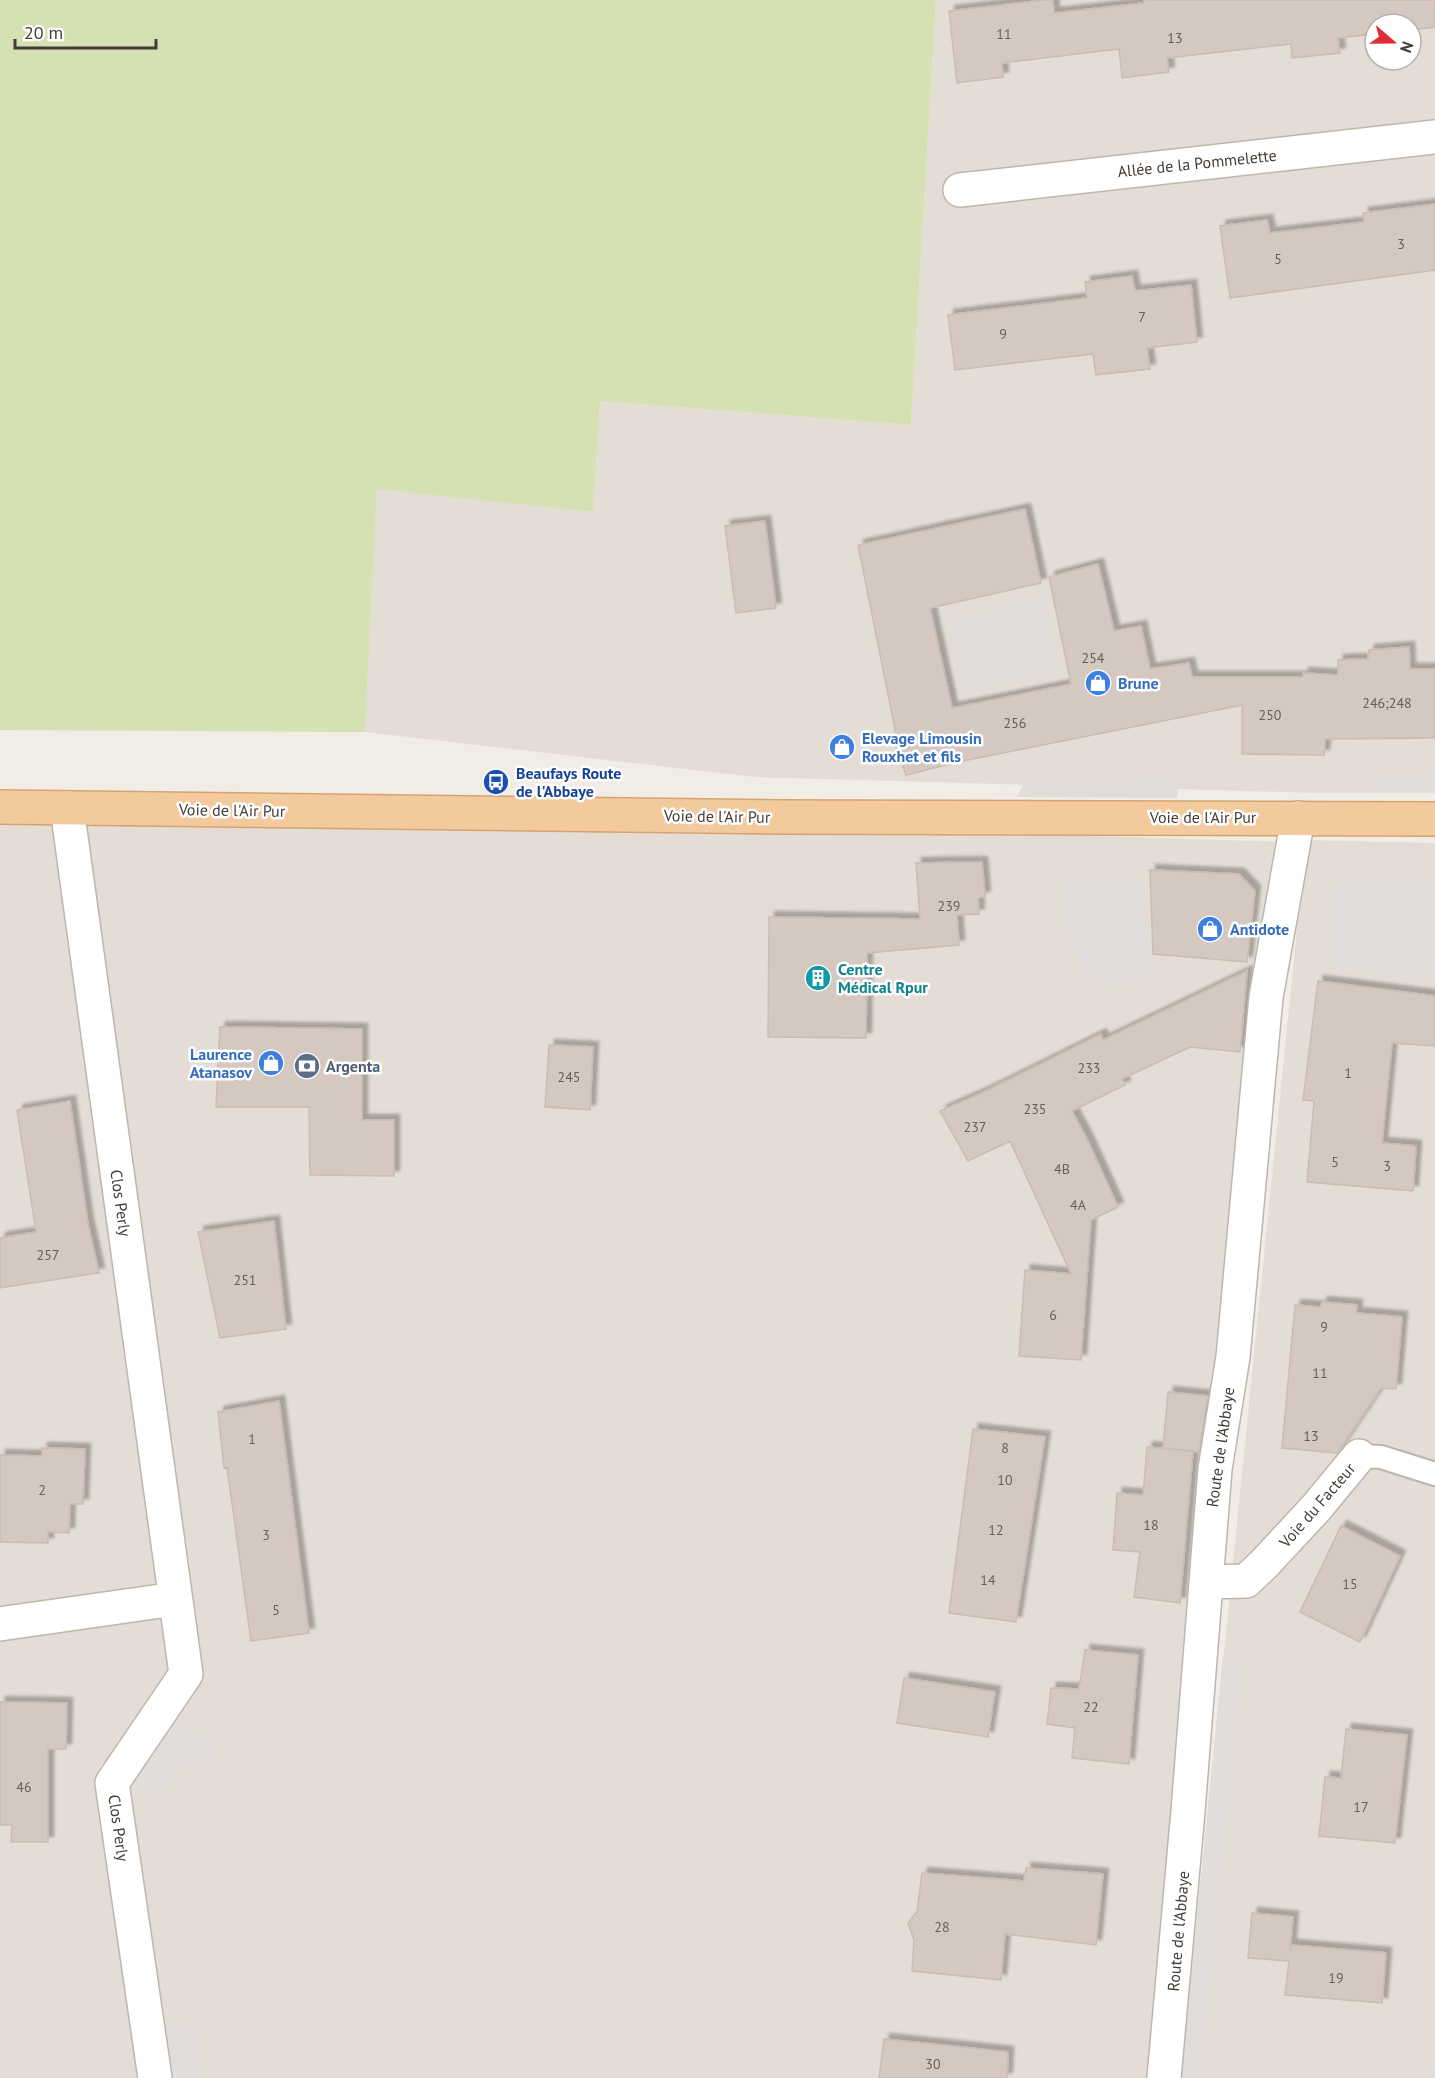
<svg xmlns="http://www.w3.org/2000/svg" width="1435" height="2078" viewBox="0 0 1435 2078" font-family="'PT Sans',sans-serif">
<defs>
<filter id="shadow"><feDropShadow dx="5.5" dy="-5.5" stdDeviation="1.5" flood-color="#0004"/></filter>
</defs>
<rect width="100%" height="100%" fill="#f1ece6"/>
<path fill="#e4ddd5" fill-rule="evenodd" d="M936,0H1435V793H1320L755,777L365,732L377,488L593,512L600,401L911,425ZM1375,24H1411V60H1375Z
M0,816L485,817L1284,842L1162,2078H0Z
M1306,840L1435,843V2078H1181Z"/>
<path fill="#d6e1b3" d="M0,0H936L911,425L600,401L593,512L377,489L365,732L0,730Z"/>
<path fill="#e0dddb" d="M1044,597L1055,672L965,691L950,620Z
M1376,774H1435V793H1372Z
M1179,779L1177,798L1017,797L1023,785Z
M1063,874L1141,881L1151,977L1110,990L1081,964L1063,922Z
M1435,880V969L1423,980L1334,966V881Z
M1223,1656L1243,1658L1200,2078H1181Z
M179,1717L217,1746L200,1767L191,1760L157,1799L148,1791L126,1784Z
M161,2017L196,2032L202,2076L167,2078Z"/>
<path fill="#d4c8c0" stroke="#cbbcb1" stroke-width="1.5" filter="url(#shadow)" d="M1045,0H1053L1054,13L1144,3V0H1435V27L1411,30V24H1375V34L1338,38L1340,53L1292,58L1291,44L1167,58L1169,72L1122,78L1119,49L1002,63L1003,77L957,83L949,11Z
M1435,204V270L1230,298L1220,226L1267,220L1270,233L1364,222L1363,213Z
M1132,276L1135,291L1191,285L1197,342L1147,348L1150,369L1096,375L1093,354L955,370L948,315L1087,298L1085,282Z
M1025,509L1041,583L930,608L952,708L1071,684L1049,577L1098,564L1114,631L1141,626L1150,669L1189,663L1192,677H1303V673L1338,675V660L1368,659L1369,650L1409,647L1410,669H1435V738L1325,739L1324,755L1242,754V705L958,762L906,775L891,734H896L858,545Z
M765,521L776,608L736,613L725,526Z
M982,862L985,896L978,898L979,914L957,915L959,945L867,953L866,1038L768,1037L769,917L920,919L916,863Z
M1150,870L1239,874L1255,891L1247,962L1153,954Z
M1247,971L1240,1052L1190,1047L1122,1079L1125,1085L1072,1111L1087,1139L1118,1207L1091,1220L1081,1360L1019,1356L1025,1270L1071,1274L1010,1141L968,1161L940,1111L984,1092L1101,1034L1103,1040Z
M1318,981L1435,996V1046L1392,1043L1382,1143L1416,1146L1413,1191L1307,1182L1314,1101L1303,1100Z
M220,1027L362,1029V1120H394V1176L310,1175L309,1107H216Z
M549,1045L593,1047L590,1110L545,1107Z
M70,1101L88,1224L99,1273L0,1288V1238L36,1232L17,1110Z
M274,1221L286,1329L220,1338L198,1232Z
M1322,1302L1357,1305L1356,1313L1402,1317L1396,1389L1381,1388L1337,1453L1282,1448L1295,1305L1321,1307Z
M1168,1392L1208,1396L1199,1452L1163,1448Z
M279,1401L309,1633L251,1641L227,1467L224,1468L218,1412Z
M973,1429L1045,1437L1016,1622L949,1613Z
M1147,1447L1193,1451L1180,1603L1134,1597L1140,1552L1113,1550L1117,1493L1143,1495Z
M42,1448L85,1449L83,1504H70L69,1533L48,1532V1543L0,1542V1455L42,1456Z
M1341,1526L1400,1556L1360,1642L1300,1612Z
M1085,1650L1138,1655L1129,1764L1072,1758L1075,1728L1047,1724L1051,1688L1079,1689Z
M904,1678L995,1692L988,1737L897,1723Z
M0,1702L67,1703L66,1749H48V1842H11L12,1825H0Z
M1346,1729L1407,1735L1395,1843L1319,1836L1325,1777L1341,1778Z
M1026,1868L1103,1874L1096,1945L1005,1934L1001,1980L912,1971L914,1940L908,1923L917,1912L922,1873L1024,1881Z
M1252,1913L1293,1917L1290,1951L1291,1945L1386,1953L1382,2003L1285,1995L1289,1961L1248,1958Z
M884,2039L1008,2052L1007,2078H879Z"/>
<g fill="none" stroke-linecap="round" stroke-linejoin="round">
<g stroke="#beb5ad" stroke-width="26">
<path id="service" d="M1359,1456L1381,1457L1435,1474"/>
</g>
<g stroke="#beb5ad" stroke-width="36">
<path id="minor" d="M960,190L1435,137
M67,808L186,1674L112,1783L155,2078
M1206,1582L1246,1581L1264,1564L1316,1508L1359,1456
M0,1624L175,1599
M1164,2078L1188,1811L1215,1469L1233,1357L1266,997L1298,818"/>
</g>
<g stroke="#d6a370" stroke-width="36">
<path id="primary" d="M0,807L784,817L1435,819"/>
</g>
<use href="#service" stroke="#fff" stroke-width="22"/>
<use href="#minor" stroke="#fff" stroke-width="33"/>
<use href="#primary" stroke="#f3ca9e" stroke-width="33"/>
</g>
<defs>
<g id="shop-disc" transform="scale(1.35)"><circle r="9.5" fill="#3f7fe0" stroke="#fff"/><path d="M-5-2.5h2.3a2.7 3.5 0 0 1 5.4 0H5L5.5 6h-11ZM-1.5-2.5h3a1.5 2.3 0 0 0-3 0Z" fill="#fff"/></g>
<g id="bus-disc" transform="scale(1.35)"><circle r="9.5" fill="#1a4fb4" stroke="#fff"/><path d="M-5-6H5V4H4V6H2V4H-2V6H-4V4H-5ZM-3.5-4V0h7V-4ZM-3.5 1.2v1.5H-2V1.2ZM2 1.2v1.5H3.5V1.2Z" fill="#fff"/></g>
<g id="building-disc" transform="scale(1.35)"><circle r="9.5" fill="#0f9aa8" stroke="#fff"/><path d="M-4-6H4V6H1V3H-1V6H-4ZM-2.5-4.3h1.7v1.8h-1.7ZM.8-4.3h1.7v1.8H.8ZM-2.5-1h1.7V.8h-1.7ZM.8-1h1.7V.8H.8Z" fill="#fff"/></g>
<g id="bank-disc" transform="scale(1.35)"><circle r="9.5" fill="#5c6f8a" stroke="#fff"/><path d="M-6-4H6V4H-6ZM0-2.3a2.3 2.3 0 1 0 0 4.6a2.3 2.3 0 1 0 0-4.6Z" fill="#fff"/></g>
</defs>
<g fill-rule="evenodd">
<use href="#shop-disc" x="1098" y="683"/>
<use href="#shop-disc" x="842" y="747"/>
<use href="#bus-disc" x="496" y="782"/>
<use href="#shop-disc" x="1210" y="929"/>
<use href="#building-disc" x="818" y="978"/>
<use href="#shop-disc" x="271" y="1063"/>
<use href="#bank-disc" x="307" y="1066"/>
</g>
<g text-anchor="middle" dominant-baseline="central" stroke-width="5" stroke-linejoin="round" paint-order="stroke">
<g font-size="14" fill="#675f58">
<text x="1004" y="34">11</text>
<text x="1175" y="38">13</text>
<text x="1401" y="244">3</text>
<text x="1278" y="259">5</text>
<text x="1142" y="317">7</text>
<text x="1003" y="334">9</text>
<text x="1093" y="658">254</text>
<text x="1387" y="703">246;248</text>
<text x="1270" y="715">250</text>
<text x="1015" y="723">256</text>
<text x="949" y="906">239</text>
<text x="1089" y="1068">233</text>
<text x="1348" y="1073">1</text>
<text x="569" y="1077">245</text>
<text x="1035" y="1109">235</text>
<text x="975" y="1127">237</text>
<text x="1335" y="1162">5</text>
<text x="1387" y="1166">3</text>
<text x="1062" y="1169">4B</text>
<text x="1078" y="1205">4A</text>
<text x="48" y="1255">257</text>
<text x="245" y="1280">251</text>
<text x="1053" y="1315">6</text>
<text x="1324" y="1327">9</text>
<text x="1320" y="1373">11</text>
<text x="1311" y="1436">13</text>
<text x="252" y="1439">1</text>
<text x="1005" y="1448">8</text>
<text x="1005" y="1480">10</text>
<text x="42" y="1490">2</text>
<text x="1151" y="1525">18</text>
<text x="996" y="1530">12</text>
<text x="266" y="1535">3</text>
<text x="988" y="1580">14</text>
<text x="1350" y="1584">15</text>
<text x="276" y="1610">5</text>
<text x="1091" y="1707">22</text>
<text x="24" y="1787">46</text>
<text x="1361" y="1807">17</text>
<text x="942" y="1927">28</text>
<text x="1336" y="1978">19</text>
<text x="933" y="2064">30</text>
</g>
<g font-size="16" fill="#433c36" stroke="#fff">
<text transform="translate(1197 163) rotate(-6)">Allée de la Pommelette</text>
<text transform="translate(232 810) rotate(1)">Voie de l'Air Pur</text>
<text transform="translate(717 816) rotate(1)">Voie de l'Air Pur</text>
<text x="1203" y="817">Voie de l'Air Pur</text>
<text transform="translate(121 1203) rotate(82)">Clos Perly</text>
<text transform="translate(1220 1447) rotate(-82)">Route de l'Abbaye</text>
<text transform="translate(1317 1505) rotate(-49)">Voie du Facteur</text>
<text transform="translate(119 1828) rotate(82)">Clos Perly</text>
<text transform="translate(1178 1931) rotate(-85)">Route de l'Abbaye</text>
</g>
<g font-size="16" font-weight="bold" fill="#366cbe" stroke="#fff" text-anchor="start">
<text x="1118" y="683">Brune</text>
<text x="862" y="738">Elevage Limousin<tspan x="862" dy="18">Rouxhet et fils</tspan></text>
<text x="1230" y="929">Antidote</text>
<text x="252" y="1054" text-anchor="end">Laurence<tspan x="252" dy="18">Atanasov</tspan></text>
</g>
<g font-size="16" font-weight="bold" fill="#164399" stroke="#fff" text-anchor="start">
<text x="516" y="773">Beaufays Route<tspan x="516" dy="18">de l'Abbaye</tspan></text>
</g>
<g font-size="16" font-weight="bold" fill="#0d838f" stroke="#fff" text-anchor="start">
<text x="838" y="969">Centre<tspan x="838" dy="18">Médical Rpur</tspan></text>
</g>
<g font-size="16" font-weight="bold" fill="#4e5e75" stroke="#fff" text-anchor="start">
<text x="326" y="1066">Argenta</text>
</g>
</g>
<g transform="translate(1393 42) rotate(110)"><circle r="28" fill="#ffffff" stroke="#b4b1af" stroke-width="1.5"/>
<path d="M0-4.5L10 22L0 15L-10 22Z" fill="#e22c35"/>
<text y="-9" font-size="16" font-weight="bold" text-anchor="middle" fill="#433c36">N</text>
</g>
<path d="M15 39v9h141v-9" fill="none" stroke="#433c36" stroke-width="3"/>
<text x="24" y="39" font-size="18" fill="#433c36" stroke="#ffffff" stroke-width="4.5" paint-order="stroke">20 m</text>
</svg>
